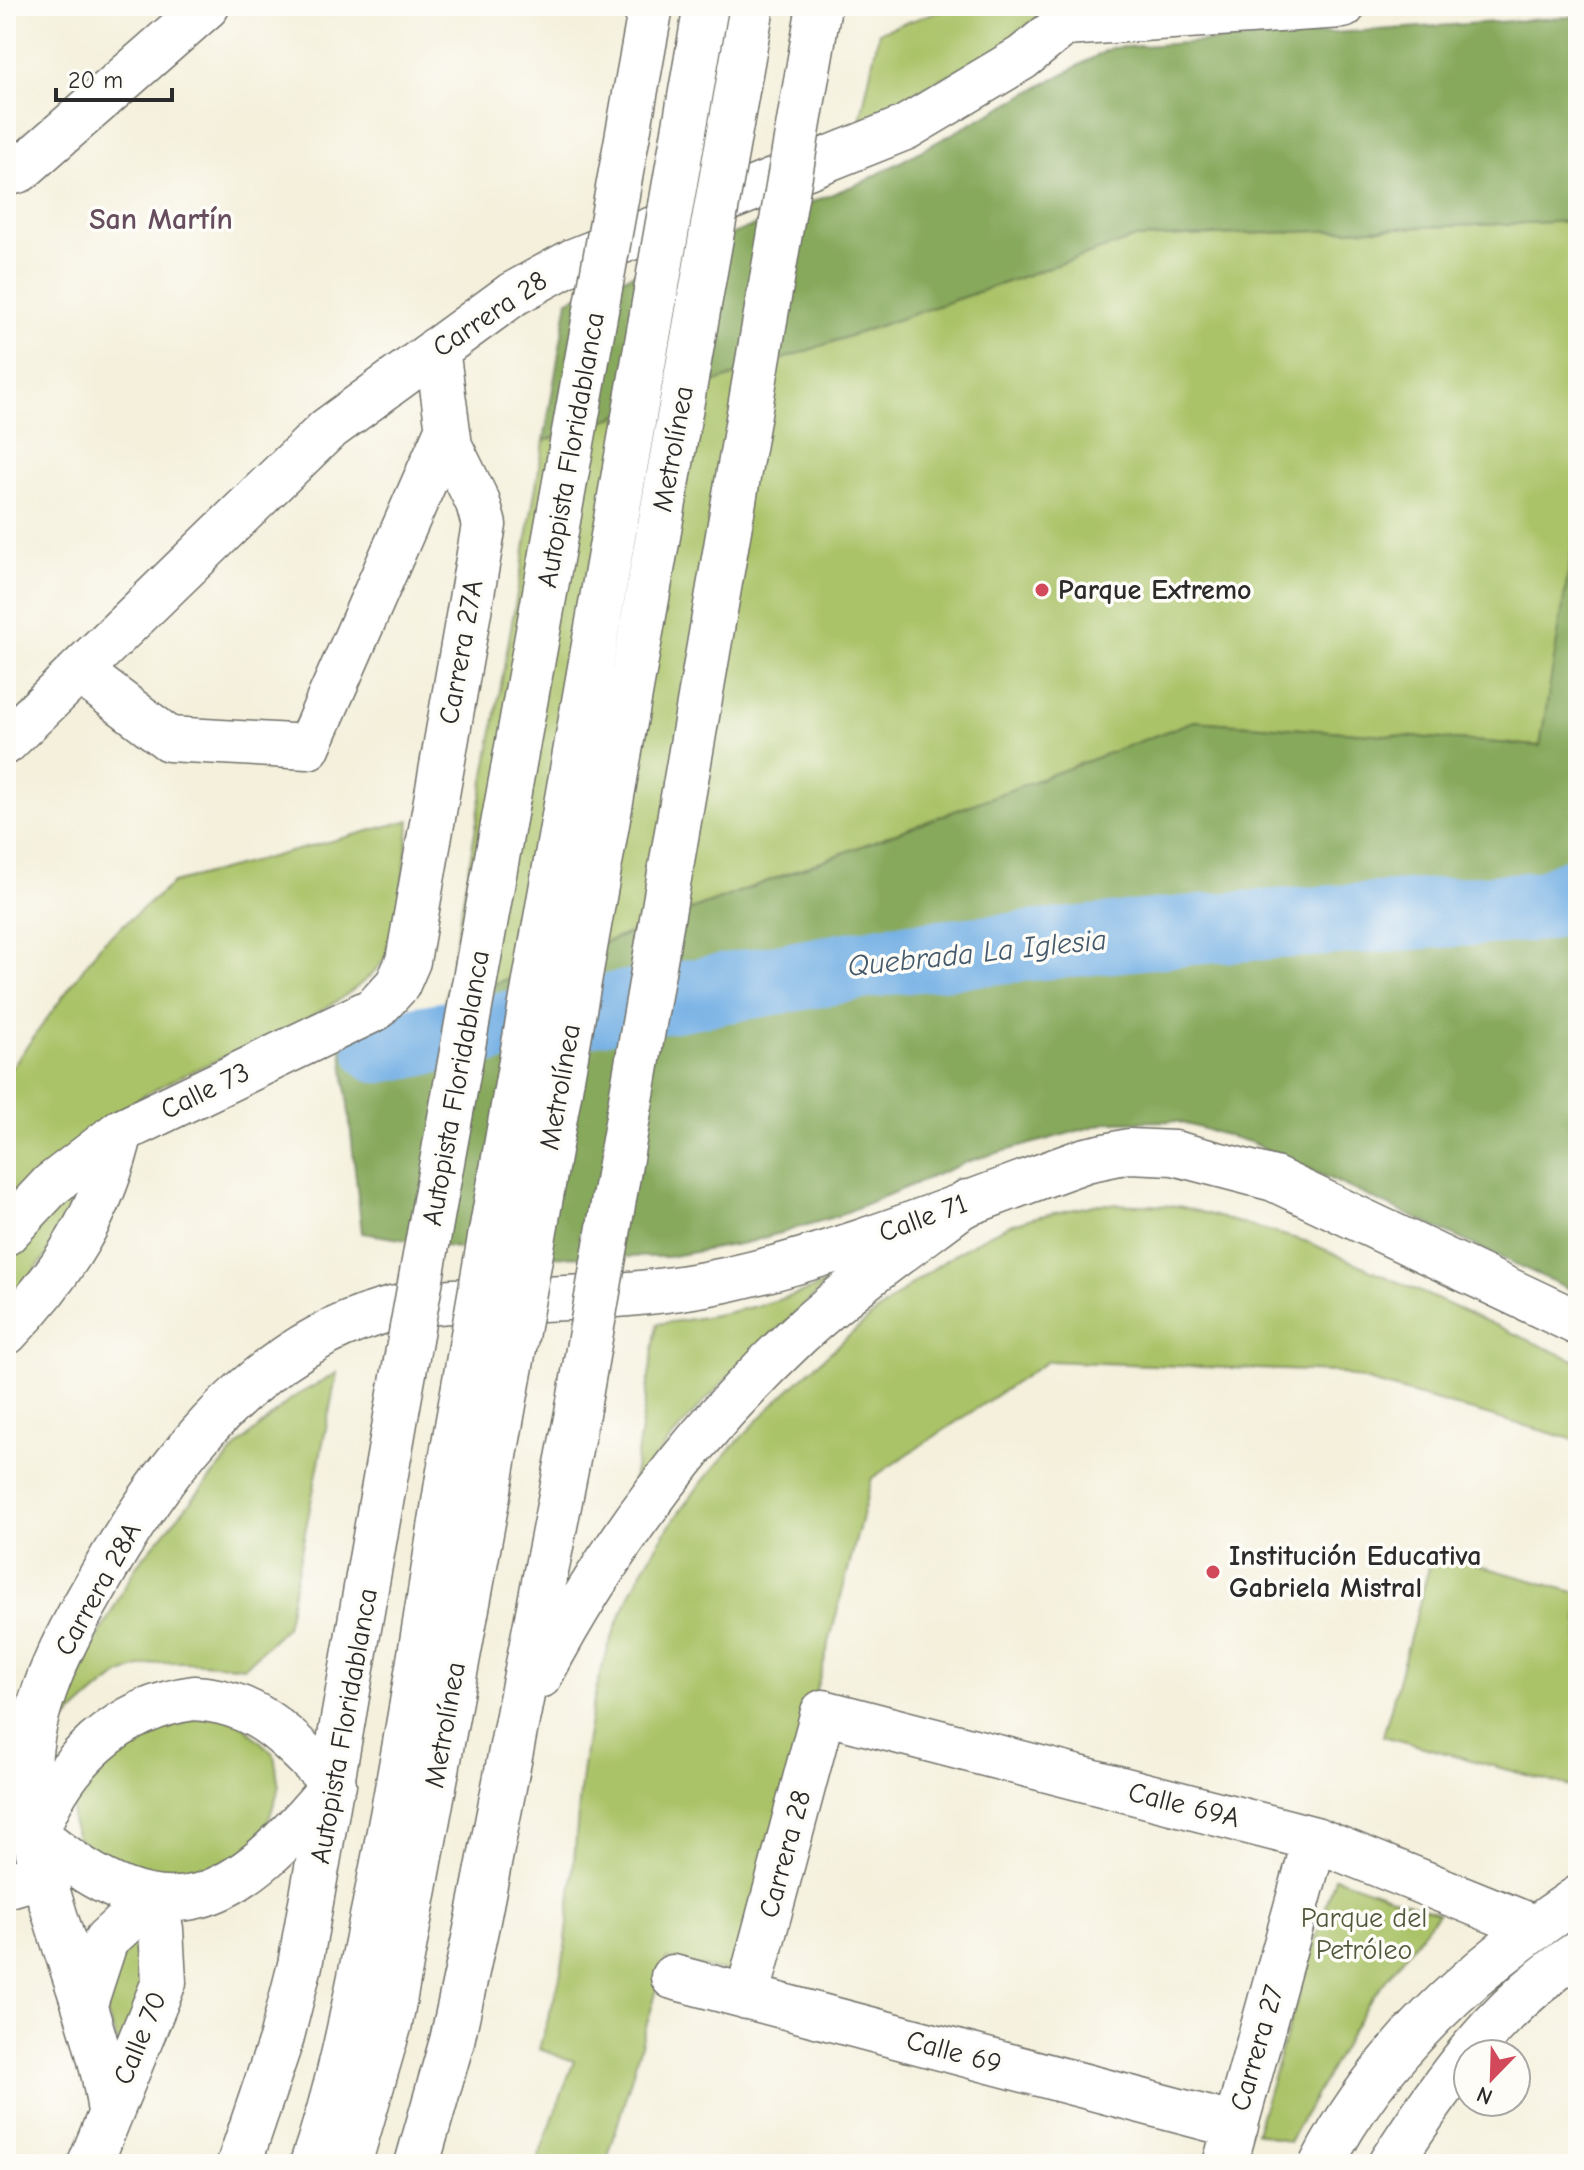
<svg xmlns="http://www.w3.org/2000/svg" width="1584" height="2170" viewBox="0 0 1584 2170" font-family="'Comic Neue',sans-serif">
<rect width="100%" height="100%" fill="#fdfcf7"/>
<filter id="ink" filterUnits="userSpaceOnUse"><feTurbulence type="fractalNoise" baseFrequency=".0125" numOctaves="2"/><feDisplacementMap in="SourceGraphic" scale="16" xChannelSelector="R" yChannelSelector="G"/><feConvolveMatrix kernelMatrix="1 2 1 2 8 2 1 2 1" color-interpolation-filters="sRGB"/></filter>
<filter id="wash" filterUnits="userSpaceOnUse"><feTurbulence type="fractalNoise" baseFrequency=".006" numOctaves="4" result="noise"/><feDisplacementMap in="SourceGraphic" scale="32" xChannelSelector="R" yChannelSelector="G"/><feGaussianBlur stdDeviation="1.8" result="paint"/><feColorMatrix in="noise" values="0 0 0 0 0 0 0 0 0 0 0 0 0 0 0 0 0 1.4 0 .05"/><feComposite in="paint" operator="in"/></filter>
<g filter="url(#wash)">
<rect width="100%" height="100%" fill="#f4f0dc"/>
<path fill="#aac368" stroke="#6a774a" stroke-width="2" d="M954,6H1050L1001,48L860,121L879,32Z
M1578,221V738L1541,746L1194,721L445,1002L544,441L1135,238Z
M410,820C406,845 399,936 389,952C349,1022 190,1059 120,1111C80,1141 43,1179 6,1213V1075L102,943L173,883Z
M100,1165L68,1227L6,1308V1260L52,1206Z
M1099,1204L1179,1206L1308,1242L1578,1362V1441L1336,1372L1048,1361L872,1478L823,1666L732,1973L666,1959L606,2164H536L574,2061L539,2049C547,2020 558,1991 563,1961C577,1872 575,1780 596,1691C631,1542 730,1440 842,1342C891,1299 949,1251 1010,1225C1037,1214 1070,1211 1099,1204Z
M828,1283C757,1348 689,1410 632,1488L657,1324C717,1317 772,1305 828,1283Z
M337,1373L286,1627L244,1667C205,1663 159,1655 122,1674C100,1686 80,1709 60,1725L90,1652L136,1566L238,1446L292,1398Z
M1433,1553L1578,1593V1789L1383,1736Z
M229,1713L274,1754L279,1788L268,1822L251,1848L185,1881L133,1879L77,1838L72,1821L73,1798L131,1731Z
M1335,1877L1438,1913L1366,2006L1289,2142L1256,2132Z
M139,1937L147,1976L120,2049L106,2011L108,1958Z"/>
<path fill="#87a95c" stroke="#596a44" stroke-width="2" d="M1578,12V221L1135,238L544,441L568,300L865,181L1111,48L1571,17Z
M1578,513V1293L1250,1142L1175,1121L1110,1122L972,1160L837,1216L750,1242L667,1257L507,1256L362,1233L341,1042L1194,721L1540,746Z"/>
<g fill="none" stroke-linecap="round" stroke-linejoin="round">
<path stroke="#72afe4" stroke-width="70" d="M379,1048L889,960L1203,929L1543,906L1578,891"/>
</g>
</g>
<g filter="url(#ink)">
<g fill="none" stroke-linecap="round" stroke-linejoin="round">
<g stroke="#717069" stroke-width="47">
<path id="minor" d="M1064,24L1343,6
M6,174L20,170L207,6
M79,671L169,739L308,747L447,430
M6,742L327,430L513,294L573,261L905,128L1022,58L1064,24L1078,6
M6,1233L51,1185L121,1131L375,1009L398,984L408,961L484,525L478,503L450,446L437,349
M6,1333C63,1274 103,1211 121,1131
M194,1698C261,1702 289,1740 334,1784C235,1904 168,1946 36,1834C61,1763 118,1708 194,1698Z
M6,1886L46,1874
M673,1977L1236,2126
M747,1997L823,1712L1315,1839L1536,1928
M86,2001L106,1940L152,1898L161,1929L164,1982L90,2164
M110,2112C95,1996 26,1884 29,1767C31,1706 61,1646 91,1594C156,1477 247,1351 381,1312C432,1297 488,1301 541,1299C603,1297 664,1293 725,1280C849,1253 967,1202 1086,1160L1129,1151L1174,1153L1274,1179L1578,1323
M312,2164C339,2087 354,2007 370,1927C401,1780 424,1632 447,1483
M349,2164L390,2023L488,1495
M1225,2164L1315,1839"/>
</g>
<g stroke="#717069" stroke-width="47">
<path id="highway" d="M540,1676C608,1547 692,1434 799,1334C851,1286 910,1245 967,1202
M239,2164L281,2040L300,1965L397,1411
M417,2164L452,2041L478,1920L578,1408
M1322,2164C1380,2051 1474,1968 1578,1898
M1390,2164C1442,2083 1496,2007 1578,1953"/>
</g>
<use href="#minor" stroke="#fff" stroke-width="44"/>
<use href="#highway" stroke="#fff" stroke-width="44"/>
<g stroke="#717069" stroke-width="47" stroke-linecap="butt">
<path id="minor-bridge" d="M447,1483L706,6
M488,1495L752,6"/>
</g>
<g stroke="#717069" stroke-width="47" stroke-linecap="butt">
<path id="highway-bridge" d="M578,1408L819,6
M397,1411L651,6"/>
</g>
<use href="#minor-bridge" stroke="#fff" stroke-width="44"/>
<use href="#highway-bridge" stroke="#fff" stroke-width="44"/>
</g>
</g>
<g fill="#d1495b" stroke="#fdfcf7" stroke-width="3">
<circle cx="1042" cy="590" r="8"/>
<circle cx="1213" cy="1572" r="8"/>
</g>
<g text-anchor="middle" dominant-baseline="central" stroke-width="7" stroke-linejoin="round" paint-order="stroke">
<g font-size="28" fill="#2b2b2b" stroke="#fdfcf7">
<text transform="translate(490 314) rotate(-34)">Carrera 28</text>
<text transform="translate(673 449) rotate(-80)">Metrolínea</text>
<text transform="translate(571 450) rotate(-80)">Autopista Floridablanca</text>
<text transform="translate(461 652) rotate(-80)">Carrera 27A</text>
<text transform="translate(560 1087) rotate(-80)">Metrolínea</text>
<text transform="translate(456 1088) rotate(-80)">Autopista Floridablanca</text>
<text transform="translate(205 1091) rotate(-26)">Calle 73</text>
<text transform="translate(923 1218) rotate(-20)">Calle 71</text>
<text transform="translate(98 1589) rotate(-61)">Carrera 28A</text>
<text transform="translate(445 1725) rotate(-80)">Metrolínea</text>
<text transform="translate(344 1726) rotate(-80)">Autopista Floridablanca</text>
<text transform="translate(1184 1805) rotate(14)">Calle 69A</text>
<text transform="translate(785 1854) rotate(-75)">Carrera 28</text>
<text transform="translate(140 2038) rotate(-68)">Calle 70</text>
<text transform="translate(1257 2048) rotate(-74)">Carrera 27</text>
<text transform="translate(954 2052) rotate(15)">Calle 69</text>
</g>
<g font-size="28" font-weight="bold" fill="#2b2b2b" stroke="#fdfcf7" text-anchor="start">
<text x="1058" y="590">Parque Extremo</text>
<text x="1229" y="1556">Institución Educativa<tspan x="1229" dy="32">Gabriela Mistral</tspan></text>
</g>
<g font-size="28" fill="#51593d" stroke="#fdfcf7">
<text x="1364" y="1918">Parque del<tspan x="1364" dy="32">Petróleo</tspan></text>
</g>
<g font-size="30" font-weight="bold" fill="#674e5f" stroke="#fdfcf7">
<text x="161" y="219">San Martín</text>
</g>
<g font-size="30" font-style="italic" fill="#44596c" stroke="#fdfcf7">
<text transform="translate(977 953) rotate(-6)">Quebrada La Iglesia</text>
</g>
</g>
<rect width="1584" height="2170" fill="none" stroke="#fdfcf7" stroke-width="32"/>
<g transform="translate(1492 2078) rotate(203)"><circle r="38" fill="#fdfcf7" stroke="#a9a8a5" stroke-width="2"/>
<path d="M0-6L14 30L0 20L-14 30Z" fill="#d1495b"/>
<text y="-12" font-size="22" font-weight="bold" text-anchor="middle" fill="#2b2b2b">N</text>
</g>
<path d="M56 88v12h116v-12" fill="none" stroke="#2b2b2b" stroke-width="4"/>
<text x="68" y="88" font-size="24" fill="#2b2b2b" stroke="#fdfcf7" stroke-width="6" paint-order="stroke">20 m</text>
</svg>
